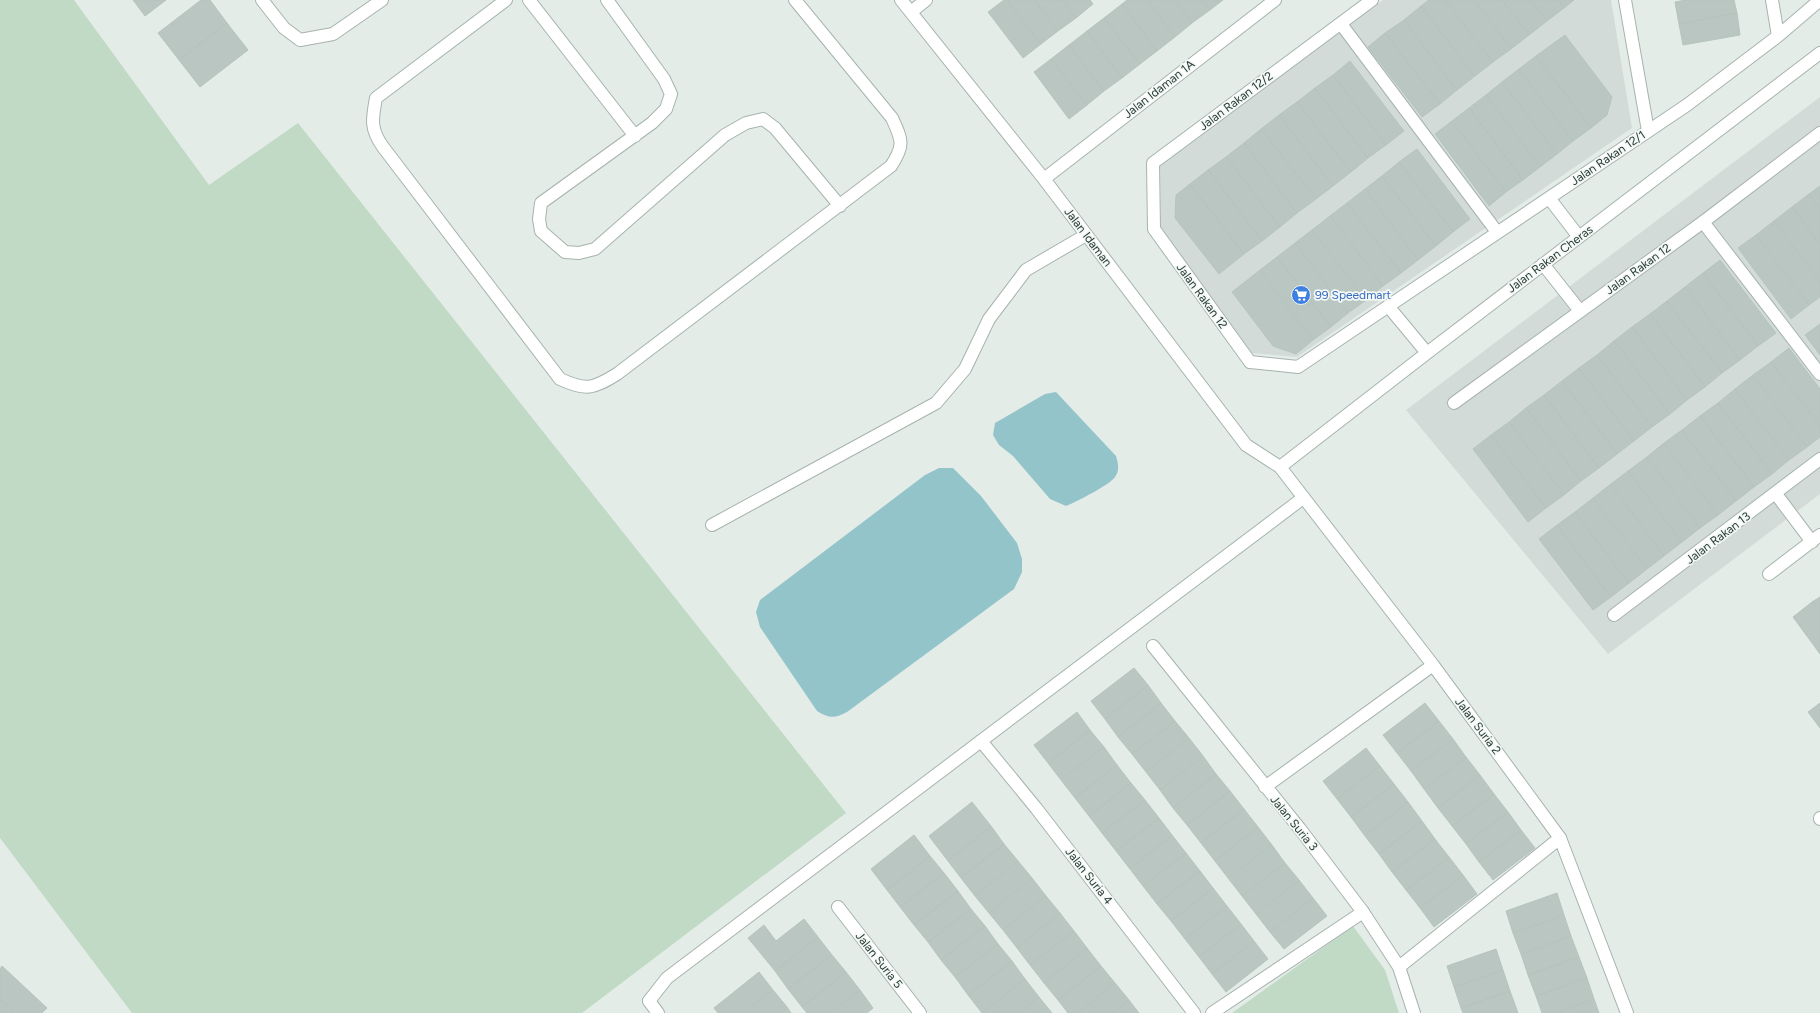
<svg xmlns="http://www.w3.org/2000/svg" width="1820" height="1013" viewBox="0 0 1820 1013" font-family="Figtree,sans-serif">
<rect width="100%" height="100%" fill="#e4ece8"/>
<path fill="#d2dbd7" d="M1383,0H1611L1632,128L1297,357L1250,353L1161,227L1160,164Z
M1820,97V494L1608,654L1406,410Z"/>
<path fill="#c0dac5" d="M0,0H74L209,185L298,123L846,813L582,1013H132L0,838Z
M1353,926L1385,970L1399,1013H1232Z"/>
<path fill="#93c4c9" d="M1056,392L1116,456C1118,463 1120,470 1115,477C1111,484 1076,502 1066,506L1050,499L1013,456L999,445L993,435L995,423L1045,394Z
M939,468H953L981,496L1017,543L1022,559V572L1014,589L847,712C835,719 828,718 817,711L760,627L756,612L760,600L925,475Z"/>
<path fill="#b9c6c1" stroke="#b7c4be" d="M133,0H166L145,16Z
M201,0H210L227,23L179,60L158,33Z
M1004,0H1007L1041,44L1023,58L988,12Z
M1007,0H1034L1058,31L1041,44Z
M1034,0H1062L1076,18L1058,31Z
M1062,0H1090L1093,4L1076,18Z
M1127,0H1146L1175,37L1157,51L1122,4Z
M1146,0H1174L1192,23L1175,37Z
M1174,0H1202L1210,10L1192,23Z
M1202,0H1223L1210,10Z
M1429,0H1445L1493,62L1475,76L1421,6Z
M1445,0H1474L1511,49L1493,62Z
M1474,0H1502L1529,35L1511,49Z
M1502,0H1530L1547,21L1529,35Z
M1530,0H1559L1564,8L1547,21Z
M1559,0H1574L1564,8Z
M1686,0H1734L1737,13L1679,24L1675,2Z
M1122,4L1157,51L1140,64L1104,18Z
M1421,6L1475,76L1457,90L1404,20Z
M1737,13L1740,35L1683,45L1679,24Z
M1104,18L1140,64L1122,78L1087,31Z
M1404,20L1457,90L1440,104L1385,33Z
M227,23L248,50L200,87L179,60Z
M1087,31L1122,78L1104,91L1069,45Z
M1385,33L1440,104L1422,117L1368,47Z
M1565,35L1612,97L1607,115L1591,128L1536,56Z
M1069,45L1104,91L1087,105L1051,59Z
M1536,56L1591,128L1573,141L1519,69Z
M1051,59L1087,105L1069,119L1034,72Z
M1350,61L1404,131L1386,145L1333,75Z
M1519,69L1573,141L1557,154L1502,82Z
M1333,75L1386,145L1368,158L1315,88Z
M1502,82L1557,154L1540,167L1486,95Z
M1315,88L1368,158L1351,172L1297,102Z
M1486,95L1540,167L1523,180L1469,108Z
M1297,102L1351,172L1333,186L1279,115Z
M1469,108L1523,180L1506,192L1452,121Z
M1279,115L1333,186L1316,199L1261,129Z
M1452,121L1506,192L1489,206L1435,134Z
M1261,129L1316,199L1297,213L1244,143Z
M1244,143L1297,213L1280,227L1226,157Z
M1417,149L1470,219L1453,232L1399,162Z
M1226,157L1280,227L1262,241L1208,170Z
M1399,162L1453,232L1436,246L1382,176Z
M1208,170L1262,241L1244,254L1190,184Z
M1382,176L1436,246L1418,260L1365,189Z
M1190,184L1244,254L1219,274L1175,218L1176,195Z
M1820,186V208L1809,194Z
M1365,189L1418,260L1401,273L1347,203Z
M1809,194L1820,208V245L1792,207Z
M1347,203L1401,273L1383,286L1330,216Z
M1792,207L1820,245V282L1774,221Z
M1330,216L1383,286L1366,300L1312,230Z
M1774,221L1820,282V297L1809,305L1756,235Z
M1312,230L1366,300L1348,313L1295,243Z
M1756,235L1809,305L1791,319L1738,248Z
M1295,243L1348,313L1331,327L1277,257Z
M1277,257L1331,327L1313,340L1260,270Z
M1720,260L1776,333L1758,346L1703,273Z
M1260,270L1313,340L1296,354L1273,346L1232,292Z
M1703,273L1758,346L1740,360L1685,287Z
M1685,287L1740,360L1722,373L1667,301Z
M1667,301L1722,373L1705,387L1650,314Z
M1650,314L1705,387L1687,400L1632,327Z
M1820,324V355L1805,335Z
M1632,327L1687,400L1670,414L1614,341Z
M1614,341L1670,414L1652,427L1597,355Z
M1789,348L1820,389V426L1771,362Z
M1597,355L1652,427L1634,441L1579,368Z
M1771,362L1820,426V437L1807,447L1753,375Z
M1579,368L1634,441L1617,454L1562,381Z
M1753,375L1807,447L1789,460L1735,389Z
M1562,381L1617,454L1599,468L1544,395Z
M1735,389L1789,460L1772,474L1718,403Z
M1544,395L1599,468L1581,481L1526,408Z
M1718,403L1772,474L1754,487L1700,416Z
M1526,408L1581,481L1564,495L1509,422Z
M1700,416L1754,487L1736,501L1682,430Z
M1509,422L1564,495L1546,508L1491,435Z
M1682,430L1736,501L1718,515L1664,443Z
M1491,435L1546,508L1528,522L1473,449Z
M1664,443L1718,515L1700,528L1647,457Z
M1647,457L1700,528L1682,542L1628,471Z
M1628,471L1682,542L1664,556L1611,484Z
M1611,484L1664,556L1647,569L1593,498Z
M1593,498L1647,569L1629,583L1575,512Z
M1575,512L1629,583L1611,597L1557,525Z
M1557,525L1611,597L1593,610L1539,539Z
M1820,597V613L1812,602Z
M1812,602L1820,613V654L1793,617Z
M1134,668L1148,685L1105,719L1091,701Z
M1148,685L1161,703L1118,737L1105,719Z
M1161,703L1175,721L1132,754L1118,737Z
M1425,703L1439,721L1397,753L1383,735Z
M1820,703V728L1808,712Z
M1077,712L1090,730L1048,763L1034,745Z
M1175,721L1189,738L1146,772L1132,754Z
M1439,721L1453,739L1411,771L1397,753Z
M1090,730L1104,747L1061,780L1048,763Z
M1189,738L1203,756L1160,790L1146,772Z
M1453,739L1466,757L1424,789L1411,771Z
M1104,747L1117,765L1075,798L1061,780Z
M1366,748L1380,766L1337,799L1323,781Z
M1203,756L1216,774L1173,808L1160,790Z
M1466,757L1480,775L1438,808L1424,789Z
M1117,765L1131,783L1089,816L1075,798Z
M1380,766L1394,784L1351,817L1337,799Z
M1216,774L1230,791L1187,825L1173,808Z
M1480,775L1494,794L1452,826L1438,808Z
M1131,783L1145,800L1102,833L1089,816Z
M1394,784L1408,802L1365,836L1351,817Z
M1230,791L1244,809L1201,843L1187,825Z
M1494,794L1508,812L1466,844L1452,826Z
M1145,800L1159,818L1116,851L1102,833Z
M972,802L991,826L948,861L929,836Z
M1408,802L1422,821L1379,854L1365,836Z
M1244,809L1258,827L1215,861L1201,843Z
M1508,812L1521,830L1479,862L1466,844Z
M1159,818L1172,835L1130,869L1116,851Z
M1422,821L1435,839L1392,872L1379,854Z
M991,826L1004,844L961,878L948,861Z
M1258,827L1272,845L1228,878L1215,861Z
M1521,830L1535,848L1493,880L1479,862Z
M914,835L930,856L887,890L871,869Z
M1172,835L1186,853L1143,886L1130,869Z
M1435,839L1449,857L1406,890L1392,872Z
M1004,844L1018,861L975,896L961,878Z
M1272,845L1285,863L1242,896L1228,878Z
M1186,853L1200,871L1157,904L1143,886Z
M930,856L944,873L900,907L887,890Z
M1449,857L1463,875L1420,908L1406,890Z
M1018,861L1032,878L989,913L975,896Z
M1285,863L1299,880L1256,914L1242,896Z
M1200,871L1213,888L1171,921L1157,904Z
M944,873L958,891L914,925L900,907Z
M1463,875L1477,894L1434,927L1420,908Z
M1032,878L1046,896L1003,930L989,913Z
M1299,880L1313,898L1270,932L1256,914Z
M1213,888L1227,906L1185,939L1171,921Z
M958,891L971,909L928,942L914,925Z
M1557,893L1564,915L1513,933L1506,911Z
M1046,896L1060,913L1017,948L1003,930Z
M1313,898L1327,916L1284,949L1270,932Z
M1227,906L1241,924L1199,957L1185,939Z
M971,909L985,926L941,960L928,942Z
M1060,913L1074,931L1030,965L1017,948Z
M1564,915L1571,936L1521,954L1513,933Z
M804,919L818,937L775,971L748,938L764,925L776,941Z
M1241,924L1254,941L1212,974L1199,957Z
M985,926L998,944L955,977L941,960Z
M1074,931L1087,948L1044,983L1030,965Z
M1571,936L1579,957L1528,975L1521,954Z
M818,937L832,955L788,989L775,971Z
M1254,941L1268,959L1226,992L1212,974Z
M998,944L1012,961L968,995L955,977Z
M1087,948L1101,966L1058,1000L1044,983Z
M1496,949L1503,970L1454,987L1447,966Z
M832,955L846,972L802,1007L788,989Z
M1579,957L1587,978L1536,996L1528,975Z
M1012,961L1025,979L982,1013L968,995Z
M2,966L47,1008L42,1013H15L0,999V969Z
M1101,966L1115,983L1078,1013H1068L1058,1000Z
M1503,970L1510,991L1461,1008L1454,987Z
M759,972L773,990L743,1013H718L714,1008Z
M846,972L860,990L831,1013H807L802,1007Z
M1587,978L1594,999L1556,1013H1542L1536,996Z
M1025,979L1039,997L1018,1013H982Z
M1115,983L1129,1000L1113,1013H1078Z
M773,990L787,1007L780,1013H743Z
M860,990L873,1008L867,1013H831Z
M1510,991L1518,1013H1463L1461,1008Z
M1039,997L1052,1013H1018Z
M0,999L15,1013H0Z
M1594,999L1599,1013H1556Z
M1129,1000L1139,1013H1113Z
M787,1007L791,1013H780Z"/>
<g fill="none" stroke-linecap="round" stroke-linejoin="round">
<g stroke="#a7b3ae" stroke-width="14">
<path id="lane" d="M506,0L376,98C372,119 370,129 383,147L560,379C586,391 593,389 617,374L891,166C905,145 902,140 892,118L795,0
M529,0L635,136
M607,0L664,79L671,94L666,109L652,123L541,203L539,219L541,231L565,252L579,253L595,249L725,135L746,123L763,119L775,128L840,206
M1625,0L1648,131
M1341,24L1497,232
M1703,222L1820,374
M1250,362L1154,229L1153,163L1372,0
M712,525L936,403L965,369L989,319L1026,270L1086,235
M1399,967L1560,838
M649,1001L667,978L1303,498
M1212,1013L1363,912"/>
</g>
<g stroke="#a7b3ae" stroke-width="14">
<path id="street" d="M262,0L284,28L300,40L333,34L382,0
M901,0L1044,179L1246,445L1280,467L1433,665L1560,838L1627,1013
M1772,0L1778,36
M911,12L926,0
M1044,179L1275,0
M1549,198L1579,237
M1543,264L1580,311
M1388,306L1427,353
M1250,362L1298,367L1687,105L1778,36L1820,0
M1454,403L1703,222L1820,133
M1280,467L1427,353L1820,53
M1776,494L1812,542
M1769,574L1820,535
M1614,615L1820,459
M1153,646L1300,829L1363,912L1399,967L1414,1013
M981,741L1036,808L1194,1013
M1265,787L1433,665
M1820,819V818
M838,907L920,1013
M649,1001L658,1013"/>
</g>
<use href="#lane" stroke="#fff" stroke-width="12"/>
<use href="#street" stroke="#fff" stroke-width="12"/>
</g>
<defs>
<g id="supermarket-disc" transform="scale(1)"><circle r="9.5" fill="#3f7fe0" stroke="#f4f8f6"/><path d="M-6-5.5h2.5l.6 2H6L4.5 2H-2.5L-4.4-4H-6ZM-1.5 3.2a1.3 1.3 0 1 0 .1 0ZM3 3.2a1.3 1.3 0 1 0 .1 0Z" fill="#fff"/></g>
</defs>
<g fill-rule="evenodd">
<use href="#supermarket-disc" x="1301" y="295"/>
</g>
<g text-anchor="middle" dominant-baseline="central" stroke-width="3.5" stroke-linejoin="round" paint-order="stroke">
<g font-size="12" fill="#263b34" stroke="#f4f8f6">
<text transform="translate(1159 89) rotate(-38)">Jalan Idaman 1A</text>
<text transform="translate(1236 101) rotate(-37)">Jalan Rakan 12/2</text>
<text transform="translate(1608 158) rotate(-34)">Jalan Rakan 12/1</text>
<text transform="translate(1088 237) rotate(53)">Jalan Idaman</text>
<text transform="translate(1550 259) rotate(-37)">Jalan Rakan Cheras</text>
<text transform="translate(1638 269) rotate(-36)">Jalan Rakan 12</text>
<text transform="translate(1202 296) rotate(54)">Jalan Rakan 12</text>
<text transform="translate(1718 538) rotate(-37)">Jalan Rakan 13</text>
<text transform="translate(1478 726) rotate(53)">Jalan Suria 2</text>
<text transform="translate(1294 823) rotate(51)">Jalan Suria 3</text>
<text transform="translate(1089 876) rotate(52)">Jalan Suria 4</text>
<text transform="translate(879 960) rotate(52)">Jalan Suria 5</text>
</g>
<g font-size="12" fill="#366cbe" stroke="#f4f8f6" text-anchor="start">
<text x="1315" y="295">99 Speedmart</text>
</g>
</g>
</svg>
